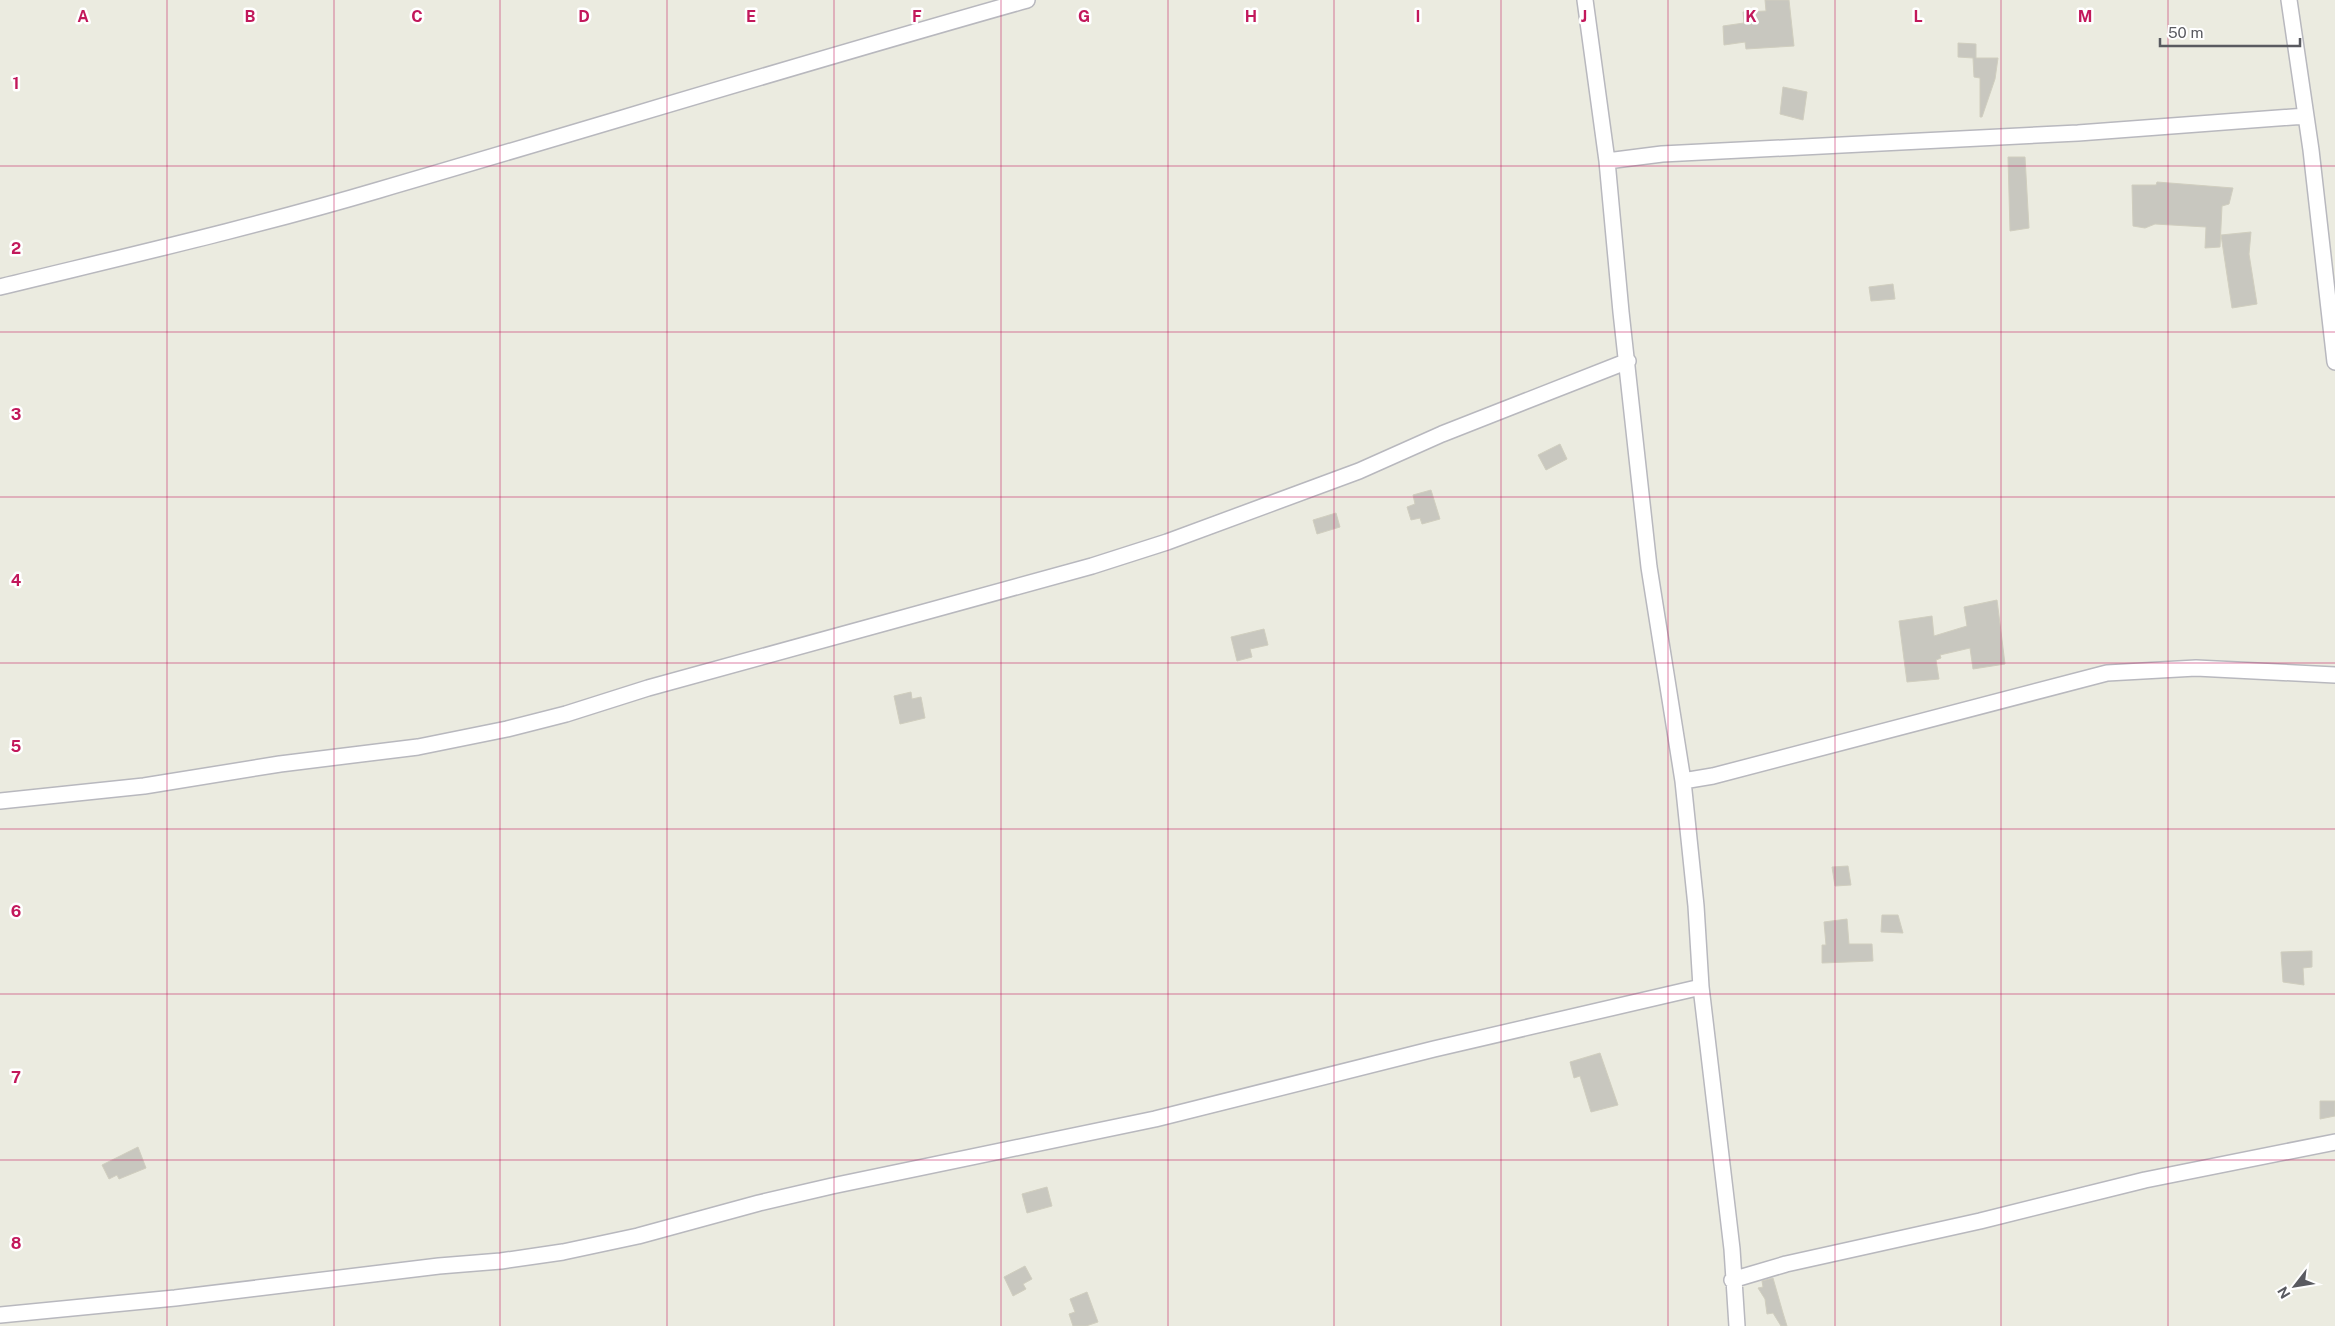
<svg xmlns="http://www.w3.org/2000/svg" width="2335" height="1326" viewBox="0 0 2335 1326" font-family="'Public Sans',sans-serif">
<rect width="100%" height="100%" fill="#ebebe0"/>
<path fill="#c8c7bf" stroke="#d0cebf" d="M1765,0H1789L1794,46L1746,49L1745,42L1724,45L1723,26L1744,23L1743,12L1766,11Z
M1958,43L1976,44V58H1998L1995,79L1982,117H1980V78L1974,77L1973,58L1958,57Z
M1783,87L1807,92L1803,120L1780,114Z
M2008,157H2025L2029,228L2010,231Z
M2157,182L2233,188L2229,204L2222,206L2220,247L2205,248L2206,227L2155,224L2145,228L2133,226L2132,185H2156Z
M2251,232L2249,254L2257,304L2232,308L2221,235Z
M1893,284L1895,299L1871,301L1869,287Z
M1560,444L1567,459L1546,470L1538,455Z
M1431,490L1440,519L1422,524L1420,518L1411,520L1407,507L1415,504L1413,495Z
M1336,513L1340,527L1317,534L1313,520Z
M1997,600L2005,664L1973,669L1970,648L1940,655L1941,658L1936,660L1939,679L1907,682L1899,621L1932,616L1934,636L1967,626L1964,607Z
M1264,629L1268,645L1250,649L1252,657L1237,661L1231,637Z
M911,692L912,699L921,697L925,718L900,724L894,696Z
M1848,866L1851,885L1835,886L1832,867Z
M1882,915H1898L1903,933L1881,932Z
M1847,919L1849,944H1872L1873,961L1822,963V945H1826L1824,922Z
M2312,951V967L2303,968L2304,985L2283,982L2281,952Z
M1600,1053L1618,1105L1591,1112L1580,1076L1574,1078L1570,1062Z
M2320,1101H2335V1116L2320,1119Z
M138,1147L146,1168L119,1179L117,1175L109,1179L102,1165Z
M1047,1187L1052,1206L1027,1213L1022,1194Z
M1025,1266L1032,1279L1023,1284L1026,1289L1013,1296L1004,1277Z
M1773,1278L1783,1313L1787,1326H1781L1773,1313L1767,1314L1765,1299L1758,1288L1763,1287L1762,1281Z
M1087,1292L1098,1322L1086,1326H1073L1069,1314L1075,1312L1070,1299Z"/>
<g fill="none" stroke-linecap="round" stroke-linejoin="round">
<g stroke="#b8b8be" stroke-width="18">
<path id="street" d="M1585,0L1607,161L1621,312L1649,567L1683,781L1696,906L1701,987L1732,1249L1737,1326
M2289,0L2311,150L2335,362
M1607,161L1662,154L2078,133L2306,116
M0,287C127,256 254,227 379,190C595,127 810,61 1027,0
M1683,781L1713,776L2107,673L2196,668L2335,675
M0,801L144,786L280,764L418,747L507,729L566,714L648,688L1092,566L1167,542L1359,471L1442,434L1628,361
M1732,1280L1786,1264L1980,1221L2145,1180L2335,1142
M0,1315L175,1298L439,1266L501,1261L563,1252L638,1236L759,1203L832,1186L1155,1119L1434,1049L1701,987"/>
</g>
<use href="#street" stroke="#fff" stroke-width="15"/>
</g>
<path fill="none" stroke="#c2185b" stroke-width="1" stroke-opacity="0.55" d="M167,0V1326M334,0V1326M500,0V1326M667,0V1326M834,0V1326M1001,0V1326M1168,0V1326M1334,0V1326M1501,0V1326M1668,0V1326M1835,0V1326M2001,0V1326M2168,0V1326M0,166H2335M0,332H2335M0,497H2335M0,663H2335M0,829H2335M0,994H2335M0,1160H2335"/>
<g font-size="16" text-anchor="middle" font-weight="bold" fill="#c2185b" stroke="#fff" stroke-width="5" stroke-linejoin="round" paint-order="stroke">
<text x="83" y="22">A</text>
<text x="250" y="22">B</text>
<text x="417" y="22">C</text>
<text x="584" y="22">D</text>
<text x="751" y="22">E</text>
<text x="917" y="22">F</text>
<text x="1084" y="22">G</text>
<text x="1251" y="22">H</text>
<text x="1418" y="22">I</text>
<text x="1584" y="22">J</text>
<text x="1751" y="22">K</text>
<text x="1918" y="22">L</text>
<text x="2085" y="22">M</text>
<text x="16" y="89">1</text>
<text x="16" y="254">2</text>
<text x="16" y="420">3</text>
<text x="16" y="586">4</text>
<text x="16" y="752">5</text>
<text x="16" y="917">6</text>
<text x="16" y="1083">7</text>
<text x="16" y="1249">8</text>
</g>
<g transform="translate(2295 1286) rotate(239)" stroke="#ffffff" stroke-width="4" paint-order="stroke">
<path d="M0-4L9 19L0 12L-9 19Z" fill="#595a60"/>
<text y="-8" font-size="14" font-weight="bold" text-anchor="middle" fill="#595a60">N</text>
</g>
<path d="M2160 38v8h140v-8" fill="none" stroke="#595a60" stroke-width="2.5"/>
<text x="2168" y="38" font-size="15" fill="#595a60" stroke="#ffffff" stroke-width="4" paint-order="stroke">50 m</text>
</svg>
